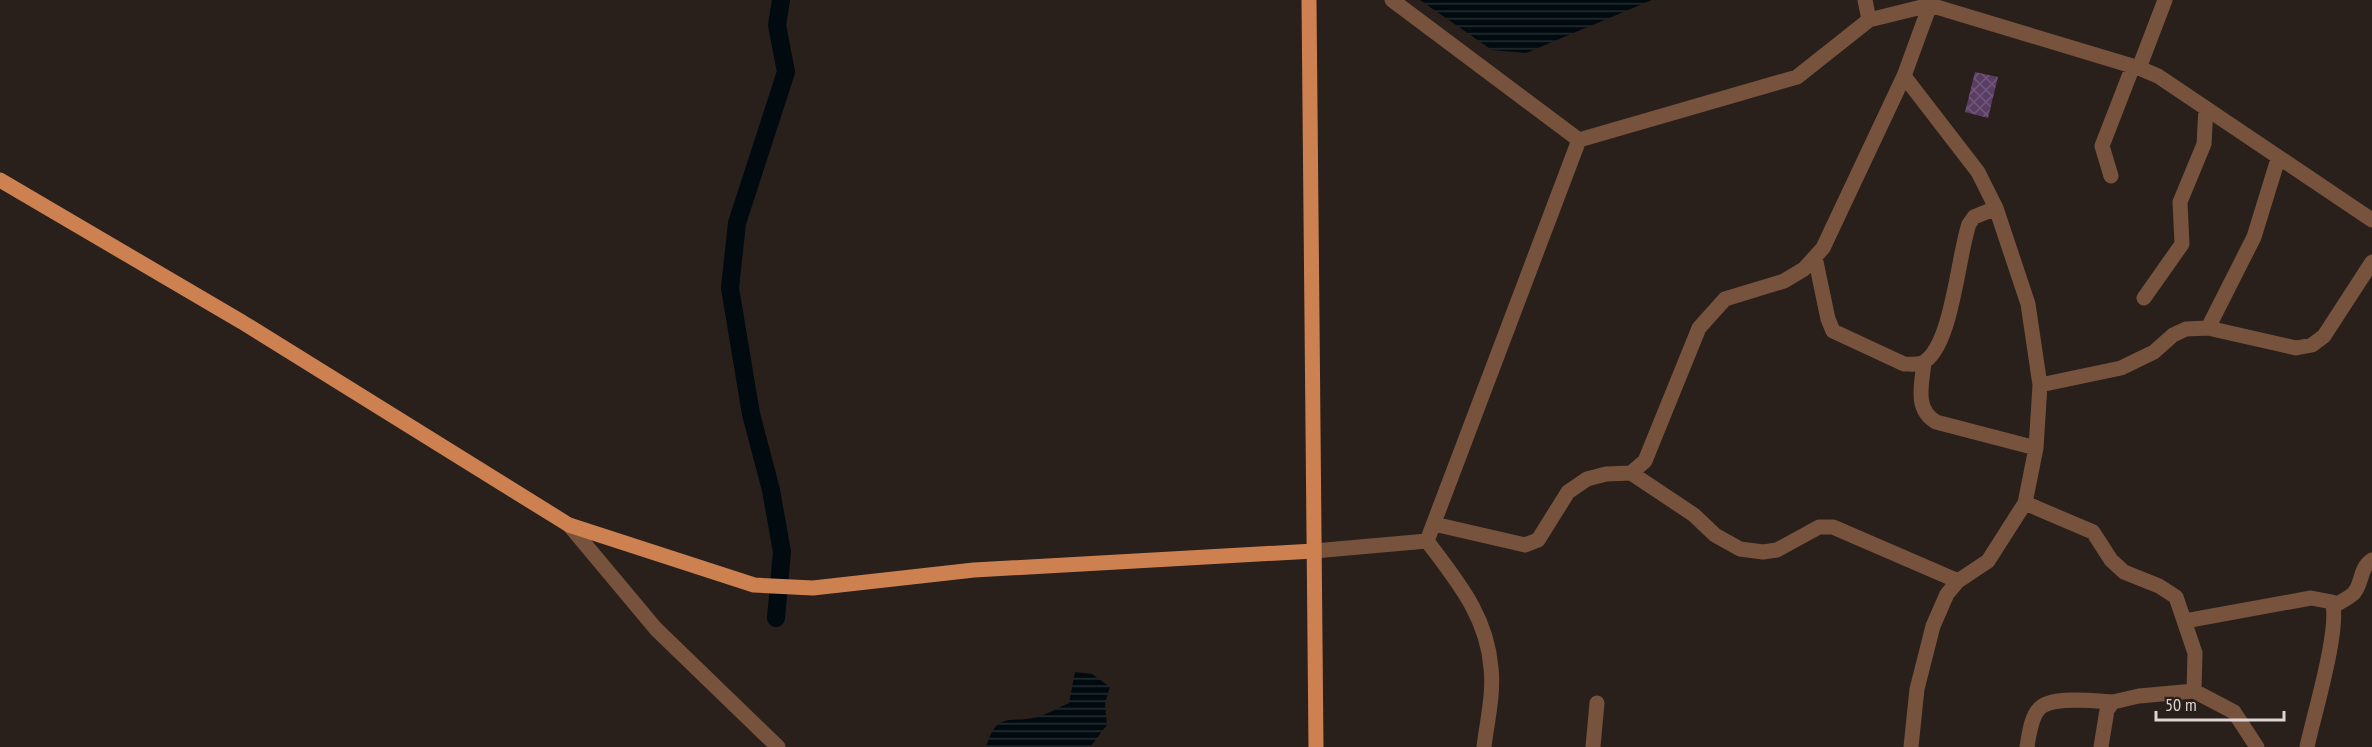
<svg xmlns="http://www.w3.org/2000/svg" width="2372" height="747" viewBox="0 0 2372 747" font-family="'PT Sans Narrow',sans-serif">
<defs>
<pattern id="water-rules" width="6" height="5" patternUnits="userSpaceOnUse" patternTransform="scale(1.5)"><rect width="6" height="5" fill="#000a0f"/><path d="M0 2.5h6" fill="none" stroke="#252d31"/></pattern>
<pattern id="building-cross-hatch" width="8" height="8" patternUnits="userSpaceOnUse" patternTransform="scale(1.5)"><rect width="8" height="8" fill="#5a3d64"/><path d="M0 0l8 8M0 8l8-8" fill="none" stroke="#715879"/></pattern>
</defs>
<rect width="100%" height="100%" fill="#291f1b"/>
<path fill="url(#water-rules)" d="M1420,0H1652L1526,53L1492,50Z
M1075,672L1092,674L1110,687L1105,703L1107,725L1090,747H986C997,710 1011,724 1038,717C1048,714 1059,707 1069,703Z"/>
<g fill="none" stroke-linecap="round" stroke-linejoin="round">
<path stroke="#000a0f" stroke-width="18" d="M776,618L782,552L771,490L751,414L730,288L737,223L786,72L777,25L781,0"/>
</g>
<path fill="url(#building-cross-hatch)" d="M1975,72L1998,77L1988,118L1965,112Z"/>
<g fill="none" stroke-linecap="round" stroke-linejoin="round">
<path stroke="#77523c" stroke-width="15" d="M1392,0L1579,140
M1865,0L1869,20
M2139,68L2165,0
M1904,76L1978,172L1996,208L2028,304L2040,385L2036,448L2025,503L1988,561L1958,581L1947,594L1933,626L1917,689L1911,747
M2111,176L2102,146L2133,66
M1815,257L1828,319L1833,331L1904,364C1910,364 1916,365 1922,363C1952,349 1958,255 1969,224L1974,217L1996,208
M2144,298L2182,244L2180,202L2204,144L2206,108
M2208,328L2254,237L2278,159
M1924,362C1922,384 1914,409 1936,422L2036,448
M2040,385L2121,368L2154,352L2173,335L2186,329L2208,328L2296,348L2312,345L2324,336L2372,262
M1631,473L1694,515L1715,535L1740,549L1763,552L1777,550L1819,527H1833L1958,581
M2025,503L2093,532L2111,560L2124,572L2159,586L2176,597L2195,653L2194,691
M1434,524L1525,545L1538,540L1568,492L1587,479L1606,474L1631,473L1645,461L1699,328L1725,299L1784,281L1804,269L1823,248L1904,76L1930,5L2139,68L2158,76L2372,220
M569,525L656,629L778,747
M1427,541C1457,581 1487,616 1491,668C1494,693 1487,722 1484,747
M1314,551L1427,541L1579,140L1797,77L1869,20L1930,5L1931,0
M2334,606C2340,602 2349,598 2354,593C2363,582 2359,569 2372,560
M2185,621L2311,598L2332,602C2341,626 2313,718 2307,747
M1593,747L1597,703
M2027,747C2029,735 2031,715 2041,707C2055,696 2096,701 2113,702
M2101,747L2107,710L2113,702L2139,696L2194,691L2234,712L2257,747"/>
<path stroke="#cd8151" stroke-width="15" d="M1309,0L1316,747
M0,180L242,322L569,525L754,585L813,588L974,570L1314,551"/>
</g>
<path d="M2156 711v9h128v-9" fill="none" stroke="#ddd5d3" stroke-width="3"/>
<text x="2165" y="711" font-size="18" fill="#ddd5d3" stroke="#291f1b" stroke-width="4.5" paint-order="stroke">50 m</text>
</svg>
